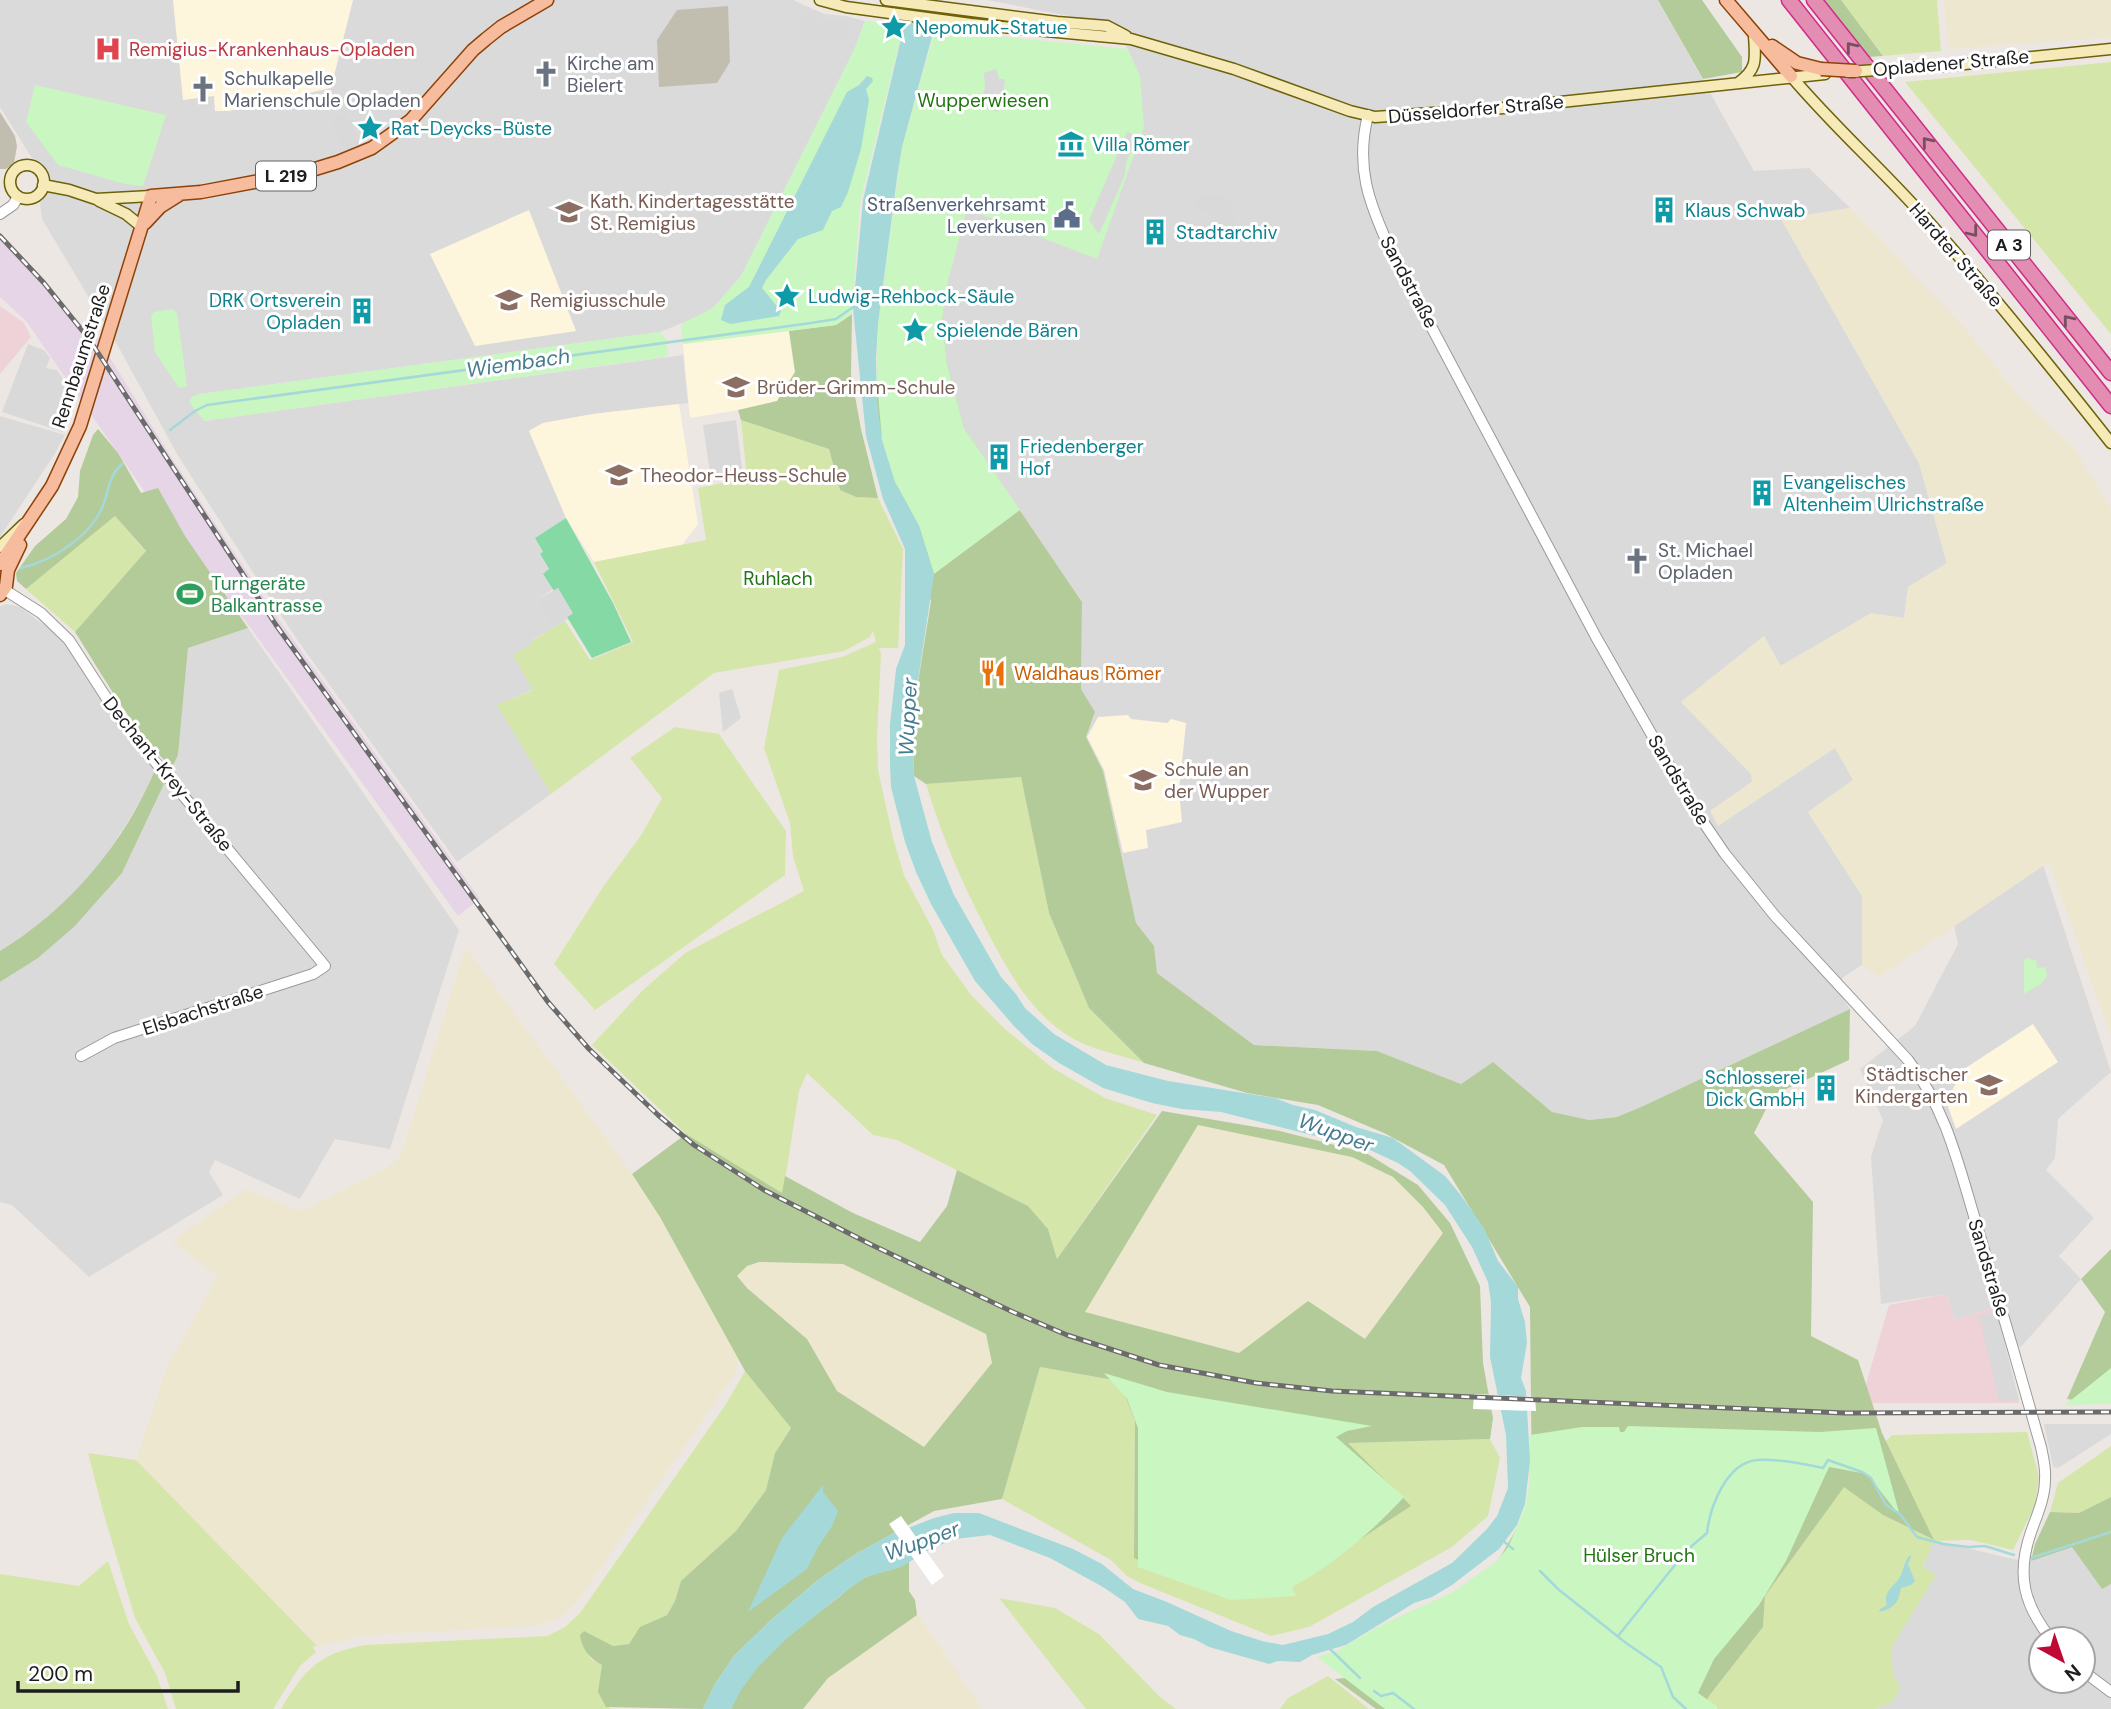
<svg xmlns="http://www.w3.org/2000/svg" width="2111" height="1709" viewBox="0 0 2111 1709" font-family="'DM Sans',sans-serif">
<rect width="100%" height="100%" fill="#ede7e3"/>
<path fill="#dbdada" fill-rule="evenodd" d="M0,0H793L824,14L846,16L865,21L855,48L741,276L713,308L702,315L660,332L200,394L192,397L190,402L204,421L683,355L688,403L593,414L543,423L529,431L566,518L535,538L543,553L540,555L549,570L543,575L553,589L537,600L553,628L532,640L534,689L497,705L551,794L457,862L298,641L256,577L177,454L119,348L42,219L35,163L0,107Z
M987,0H1658L1754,171L1809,168L1850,208L1782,219L1919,463L1947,564L1908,587L1904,618L1871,614L1780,666L1764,636L1681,702L1751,774L1752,782L1710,811L1835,748L1853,780L1808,812L1862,896V965L1842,978L1844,1000L1850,1009L1641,1107L1617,1117L1589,1120L1552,1112L1493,1062L1461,1084L1377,1051L1254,1045L1157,973L1154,946L1136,923L1103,771L1086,737L1095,713L1081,689L1082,602L964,428L947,364L942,320L948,280L967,208L1128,49L1109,24Z
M0,416L65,435L54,455L0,537Z
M6,604L20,607L59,636L155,770L143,797L99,867L43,922L0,951V606Z
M248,628L459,930L390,1149L335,1139L300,1199L215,1160L209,1172L223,1195L89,1277L12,1205L0,1202V982L38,958L74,927L122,873L178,755L188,648Z
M2043,865L2111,1072L2058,1119L2055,1158L2046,1170L2094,1218L2059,1256L2081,1279L2020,1348L1995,1307L1955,1320L1946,1294L1881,1304L1871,1156L1883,1120L1860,1069L1915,1026L1958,944L1954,926Z
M2044,1424H2111V1434L2058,1468L2053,1467Z
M1934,1540L2013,1559L2031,1561L2072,1546L2102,1588L2111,1584V1709H1876L1893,1702L1891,1648L1935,1575L1923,1567ZM2041,1639H2083V1681H2041Z"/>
<path fill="#eed2d8" d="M0,306L24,323L31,337L0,374Z
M1946,1294L1955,1320L1996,1307L2019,1403H1872L1864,1391L1889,1305Z"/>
<path fill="#e5d5e6" d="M0,233L81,324L87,320L171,457L277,617L480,899L458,916L250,627L154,505L26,321L0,297Z"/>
<path fill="#fdf6dc" d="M173,0H353L331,88L229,111H215L214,96L183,100Z
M529,210L576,331L475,346L430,254Z
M789,331L795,372L777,401L752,408L690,418L683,344Z
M679,404L698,524L682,545L594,562L566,518L529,431L543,423L593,414Z
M1128,715L1131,719L1167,723L1171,719L1186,723L1179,791L1182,822L1146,830L1148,848L1123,853L1104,770L1087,737L1098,717Z
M2033,1024L2058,1062L1956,1129L1946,1101L1964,1069Z"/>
<path fill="#c1bdaf" d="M728,6L730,62L717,83L659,87L657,40L677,10Z
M0,112L15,136L17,146L14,163L6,169H0Z"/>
<path fill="#ece7ce" d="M1944,0H2111V37L1951,49L1948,45Z
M1850,208L1967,330L2014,391L2075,450L2111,509V1037L2049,862L1879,977L1862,965V896L1808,812L1853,780L1835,748L1718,826L1710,811L1752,782L1751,774L1681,702L1764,636L1781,666L1871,613L1904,618L1908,587L1947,563L1919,463L1781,219Z
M468,950L632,1174L660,1217L738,1355L736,1372L579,1599L568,1612L556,1619L537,1626L369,1635L317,1646L136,1460L167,1367L218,1276L172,1241L246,1189L296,1210L306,1209L388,1167L397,1160L403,1150L463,955Z
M1197,1125L1352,1157L1393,1177L1423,1207L1443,1233L1365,1339L1309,1302L1239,1353L1084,1312Z
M758,1262L843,1264L987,1335L992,1364L924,1447L837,1391L807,1339L747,1288L737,1276L747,1265Z
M918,1615L982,1709H803L828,1678Z"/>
<path fill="#d5e6aa" d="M1841,0H1937L1941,51L1883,56Z
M2111,62V334L1905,82Z
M741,420L829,449L840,490L856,497L878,498L903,549L898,648H879L881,654L877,736L878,770L893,838L904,875L933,930L942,955L972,996L1005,1029L1054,1069L1105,1098L1157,1115L1057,1259L1048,1229L1028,1206L897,1140L873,1135L807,1073L799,1091L783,1194L686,1134L592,1045L642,991L685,953L804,891L793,856L790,823L764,748L779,670L842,657L876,642L873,631L870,637L844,651L714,673L551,794L497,705L533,690L513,655L533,644L531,641L565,621L590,660L633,642L594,562L706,540L698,488L747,478Z
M115,516L146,552L75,632L26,589Z
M675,727L719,734L786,831L785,875L595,1010L554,964L603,887L642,834L662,798L630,758Z
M1021,777L1049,913L1089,1008L1144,1063C1118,1054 1087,1049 1064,1033C1026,1007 1006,967 985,927C960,879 942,836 926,784Z
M1040,1367L1119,1381L1135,1421L1134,1558L1410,1506L1347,1443L1490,1439L1500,1458L1488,1516L1452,1547L1309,1627L1271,1636L1140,1583L1127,1576L1111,1560L1002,1499Z
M745,1371L791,1428L775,1453L766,1490L736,1531L681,1581L675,1601L667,1615L641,1627L629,1644L613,1646L583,1644L591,1659L602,1665C603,1682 592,1697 611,1709H281C305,1669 319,1653 366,1645L547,1636L565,1627L580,1613L726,1404Z
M2027,1432L2039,1477L2035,1505L2013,1550L1971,1540L1934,1541L1923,1567L1936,1575L1891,1648L1893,1674L1900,1688L1893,1702L1876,1709H1703L1709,1696L1763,1627L1765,1596L1844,1486L1883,1515L1933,1540L1886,1441L1892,1435Z
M2111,1446V1497L2079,1513L2050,1512L2058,1483Z
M88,1453L136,1460L317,1646L312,1647L316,1652L300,1666L273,1709H176L165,1673L135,1618L104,1515Z
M108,1561L129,1624L157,1676L168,1709H0V1574L79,1586Z
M999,1598L1055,1608L1099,1634L1159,1696L1176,1709H1086Z
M1328,1676L1369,1709H1280L1288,1698Z"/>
<path fill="#b3cb99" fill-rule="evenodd" d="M1658,0H1702L1742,57V72L1703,79Z
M1823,0H1841L1883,56L1868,57Z
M948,280L942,320L947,364L964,428L1082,602L1081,689L1095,712L1086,737L1103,771L1136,923L1154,946L1157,973L1254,1045L1377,1051L1461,1084L1493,1062L1552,1112L1589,1120L1617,1117L1641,1107L1850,1009L1849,1060L1773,1095L1754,1133L1813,1202L1811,1336L1858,1360L1882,1433L1934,1540L1883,1515L1844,1487L1765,1596L1763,1627L1709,1696L1703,1709H1376L1335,1679L1345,1678L1495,1566L1532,1502L1530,1307L1444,1165L1384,1133L1318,1105L1247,1093L1144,1063L1089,1008L1049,913L1021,777L926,784L914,776L913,714L931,601L880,430L877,403L878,341Z
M852,314L851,374L861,429L878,498L856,497L840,490L829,449L741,420L738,410L777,401L795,372L789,331L836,325Z
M98,429L118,453L141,493L158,488L185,536L248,628L188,648L178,755L172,768C132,729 105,679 75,632L146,551L115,516L26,589L17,581L16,573L35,546L66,519L78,497L80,471L93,435Z
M155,770L165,782L122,873L74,927L38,958L0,982V951C69,909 124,844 155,770Z
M1162,1111L1280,1131L1366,1153L1418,1185L1450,1223L1480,1286L1483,1363L1493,1418L1490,1439L1348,1443L1411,1506L1290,1585L1217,1594L1134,1558L1135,1421L1119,1381L1040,1367L1002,1499L934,1511L854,1555L818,1580L770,1621L734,1656L715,1684L703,1709L606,1707L598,1692L602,1665C590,1659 581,1648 580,1635L584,1631L613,1646L629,1644L640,1627L667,1615L675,1601L681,1581L736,1531L766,1490L775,1453L791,1428L745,1371L660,1217L632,1174L686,1134L782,1193L785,1176L853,1213L920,1242L947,1206L957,1170L1028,1206L1048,1229L1057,1259ZM1198,1125L1352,1157L1393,1177L1423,1207L1443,1233L1365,1339L1308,1301L1239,1353L1085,1312ZM759,1262L843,1264L986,1334L992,1363L924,1447L837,1391L807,1339L747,1288L737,1276L747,1266Z
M2111,1249V1373L2082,1401L2067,1399L2105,1312L2081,1279Z
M2111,1497V1584L2102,1589L2072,1547L2031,1561L2035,1544L2050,1512L2079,1513Z
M909,1561V1591L915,1600L917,1615L828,1678L803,1709H731C747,1665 798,1628 834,1601C844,1593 853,1584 864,1578C879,1571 896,1571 909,1561Z"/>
<path fill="#c9f6c1" d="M865,21L904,24L860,203L852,314L836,325L683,344L681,324L713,308L741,276L855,48Z
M935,30L1128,49L1140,76L1144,127L1097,259L967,209L948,280L942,320L947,364L964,428L1020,510L934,574L919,526L895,482L882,440L877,382L878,324L902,147Z
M35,85L166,115L143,186L125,184L58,165L26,122Z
M173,309L177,313L187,386L179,388L155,352L151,316L154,312Z
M660,332L667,340L668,354L665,357L204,421L189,402L192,397L200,394Z
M2030,958L2031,960H2036L2037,968L2045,967L2047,976L2041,984L2024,994V959Z
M2111,1368V1404L2065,1405Z
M1104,1373L1167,1392L1372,1426L1347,1431L1336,1437L1404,1497C1373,1531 1333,1565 1292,1587L1296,1596L1231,1600L1138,1567V1428L1127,1399Z
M1628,1426L1820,1432L1876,1428L1900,1516L1867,1474L1829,1467L1786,1561L1759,1605L1714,1659L1698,1693L1717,1706V1709H1385L1317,1657L1337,1651L1383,1624L1453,1592L1497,1561L1508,1547L1526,1506L1529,1484L1530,1435L1582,1427H1619L1620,1432H1624Z"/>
<path fill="#84d9a4" d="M566,518L613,603L631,642L592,658L567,617L572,614L558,588L554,591L543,574L549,569L540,554L543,552L535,538Z"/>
<path fill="#d9d9d9" d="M810,15L816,22L847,21V41H802L800,16Z
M996,69L999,79H1005L1003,96L997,112L980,103L985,88L984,73Z
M347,113L360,143L344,150L331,120Z
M1127,132L1137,136L1126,163L1125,175L1099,234L1089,220Z
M1195,195H1224L1225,200L1230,199L1236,223L1221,229L1211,211L1195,210Z
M28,344L44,350L50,358L46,368L57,370L75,398L63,432L2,412Z
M736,420L743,476L711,480L703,425Z
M1727,542L1735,562L1729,565L1727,561L1702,572L1700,552Z
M558,588L573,613L567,617L568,619L553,628L537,600Z
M732,689L741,718L723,732L719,693Z
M1996,1311L2016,1388L2019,1400L1999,1401L1979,1316Z"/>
<path fill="#a5d9d9" d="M942,0L902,147L897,178L878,324L876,359L877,403L882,440L895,482L919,526L934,574L913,714L914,776L932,842L954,895L1001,977L1016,994L1025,1008L1054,1034L1106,1065L1168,1081L1275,1098L1293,1105L1315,1110L1356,1127L1393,1138L1445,1176L1460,1194L1484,1228L1498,1261L1518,1287V1299L1525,1322L1527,1343L1521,1378L1526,1391L1530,1461L1525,1504L1517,1525L1499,1549L1452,1585L1432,1597L1414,1603L1346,1645L1312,1655L1300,1662L1278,1661L1269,1664L1209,1647L1194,1639L1180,1635L1168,1626L1138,1619L1125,1602L1103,1587L1050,1558L990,1535L955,1539L932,1548L901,1567L866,1577L850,1588L786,1639L757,1668L741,1690L731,1709H703L715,1684L734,1656L770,1621L818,1580L854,1555L890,1535L934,1518L954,1513H979L1073,1549L1102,1564L1133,1589L1167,1602L1231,1631L1262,1641L1283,1645L1328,1634L1353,1622L1373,1607L1452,1563L1487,1529L1497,1516L1508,1488L1506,1435L1490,1357L1491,1302L1488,1282L1472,1247L1445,1205L1410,1171L1398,1163L1370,1150L1221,1112L1182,1109L1152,1103L1103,1088L1059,1063L1032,1044L1013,1025L975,981L931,904L916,872L905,842L891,787L890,765V724L896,669L905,645V549L883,499L866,436L853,309L863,200L904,26L912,8Z
M867,76L872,78L873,81L866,89L869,100L861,149L848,192L841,207L832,211L823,230L798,239L766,280L762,288L781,311L779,316L731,324L721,320L725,305L749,287L847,92L859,85Z
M823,1485V1492L838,1511L832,1526L818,1547L807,1569L748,1612L782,1538Z
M1910,1555L1911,1557L1908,1564L1915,1581L1911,1585L1901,1588C1898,1603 1895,1608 1879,1612L1880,1609L1887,1605C1882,1591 1895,1587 1901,1575C1904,1568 1904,1562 1910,1555Z"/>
<path fill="#fff" d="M1474,1394L1535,1397L1536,1411L1473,1409Z
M901,1516L944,1576L932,1585L889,1524Z"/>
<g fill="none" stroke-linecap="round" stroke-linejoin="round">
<path stroke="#a5d9d9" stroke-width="2.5" d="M170,430L195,411L207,405L811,323L836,319L856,305
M21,568C52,561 89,537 102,508C110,490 107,478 122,464
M1502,1540L1513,1549
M2031,1558L2111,1532
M1540,1571L1558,1589L1626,1643L1661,1667L1673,1697L1686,1709
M1618,1636L1687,1550L1707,1533C1710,1507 1726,1463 1757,1460C1775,1459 1805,1464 1823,1468L1828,1460L1862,1472L1871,1478L1886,1505L1900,1514L1917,1537L1943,1544L1969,1547L1985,1546L2014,1555
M1330,1649L1360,1678
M1374,1691L1381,1696L1393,1693L1414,1709"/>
<g stroke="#9a9a9a" stroke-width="12">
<path id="tertiary" d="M1368,115C1355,167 1369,203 1390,249L1596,637L1693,807L1725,854L1775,916L1908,1060C1947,1110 1959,1167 1977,1226C1999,1300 2020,1373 2041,1447C2043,1457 2046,1468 2045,1479C2045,1498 2037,1515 2031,1532C2016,1575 2024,1605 2051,1639
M0,214L13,205L18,197
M5,590L41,613L69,640L122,722L325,966L313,974L276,986L114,1038L81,1056
M2083,1671L2111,1692"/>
</g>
<g stroke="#6d610a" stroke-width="13">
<path id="secondary" d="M820,0L846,7L971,24L1131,39L1234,69L1350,111L1375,117L1504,108L1825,74
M886,0L1057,22L1107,26L1126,36
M1891,69L1945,66L2111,49
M1791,76C1834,127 1883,170 1927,220C1991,292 2051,367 2111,443
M1738,83C1759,68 1755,58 1754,34
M10 182a17 17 0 1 1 34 0a17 17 0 1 1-34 0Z
M43,185L69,190L96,199L151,196
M99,201L126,214L142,227
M0,547L24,524"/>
</g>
<g stroke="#8e4207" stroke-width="15">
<path id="primary" d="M1726,0L1791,76
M1772,46L1797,63L1821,69
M145,223L160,207L179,195
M0,564L52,486L80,426L151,196L201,192L302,173L338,162L372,148L411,120L473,50L486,39L501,27L547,0
M0,595L6,586L8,570L20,545"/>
</g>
<g stroke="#cf2c8a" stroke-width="17">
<path id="motorway" d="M1789,0L2111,406
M1814,0L2111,373"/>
</g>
<use href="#tertiary" stroke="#fff" stroke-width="10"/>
<use href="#secondary" stroke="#f6ebb8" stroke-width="10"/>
<use href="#primary" stroke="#f7bc9e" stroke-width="12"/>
<use href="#motorway" stroke="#e28db1" stroke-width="14"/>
<g stroke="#6b6b6b" stroke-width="5">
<path id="rail" d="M0,236L44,283L89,339L276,625L548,1002L589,1049L658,1115L694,1145L764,1190L872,1245L1013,1312L1067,1335L1159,1365L1256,1383L1332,1391L1845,1413L2111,1412"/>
</g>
<use href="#rail" stroke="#fff" stroke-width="2.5" stroke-dasharray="8" stroke-linecap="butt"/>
<g stroke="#6d610a" stroke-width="13" stroke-linecap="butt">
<path id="secondary-bridge" d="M1848,72L1891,69"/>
</g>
<g stroke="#8e4207" stroke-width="15" stroke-linecap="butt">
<path id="primary-bridge" d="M1821,69L1856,71"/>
</g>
<use href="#secondary-bridge" stroke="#f6ebb8" stroke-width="10"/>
<use href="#primary-bridge" stroke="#f7bc9e" stroke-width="12"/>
</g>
<defs><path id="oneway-chevron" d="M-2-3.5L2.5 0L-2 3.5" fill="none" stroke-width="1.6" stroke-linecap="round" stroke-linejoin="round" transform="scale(1.75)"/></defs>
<g stroke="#764f60">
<use href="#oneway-chevron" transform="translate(1851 47) rotate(-129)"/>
<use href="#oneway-chevron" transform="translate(1927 142) rotate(-129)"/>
<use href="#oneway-chevron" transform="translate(1973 232) rotate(52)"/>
<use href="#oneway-chevron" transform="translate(2068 320) rotate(-129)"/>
</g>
<defs>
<g id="sight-bare" transform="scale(2.1)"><path d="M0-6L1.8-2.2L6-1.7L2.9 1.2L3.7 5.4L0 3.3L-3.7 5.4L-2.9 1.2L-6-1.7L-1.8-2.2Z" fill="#0f9aa8" stroke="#fff" stroke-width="2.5" paint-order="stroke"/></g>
<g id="hospital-bare" transform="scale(2.1)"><path d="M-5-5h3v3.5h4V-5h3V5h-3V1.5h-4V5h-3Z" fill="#e0444e" stroke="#fff" stroke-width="2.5" paint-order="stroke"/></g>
<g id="church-bare" transform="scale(2.1)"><path d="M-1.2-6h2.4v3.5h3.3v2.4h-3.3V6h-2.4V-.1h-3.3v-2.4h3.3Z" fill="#6b7280" stroke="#fff" stroke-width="2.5" paint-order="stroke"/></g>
<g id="museum-bare" transform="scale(2.1)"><path d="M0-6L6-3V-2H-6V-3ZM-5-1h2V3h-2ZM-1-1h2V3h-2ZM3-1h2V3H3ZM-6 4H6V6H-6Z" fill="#0f9aa8" stroke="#fff" stroke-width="2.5" paint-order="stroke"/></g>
<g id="building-bare" transform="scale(2.1)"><path d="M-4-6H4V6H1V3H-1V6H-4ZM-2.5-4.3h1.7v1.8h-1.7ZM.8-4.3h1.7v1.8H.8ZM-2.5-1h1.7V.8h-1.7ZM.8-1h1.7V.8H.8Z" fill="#0f9aa8" stroke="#fff" stroke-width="2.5" paint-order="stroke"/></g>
<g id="school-bare" transform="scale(2.1)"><path d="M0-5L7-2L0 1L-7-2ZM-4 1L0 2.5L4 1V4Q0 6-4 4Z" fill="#8d6e63" stroke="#fff" stroke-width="2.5" paint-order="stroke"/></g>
<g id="civic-bare" transform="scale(2.1)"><path d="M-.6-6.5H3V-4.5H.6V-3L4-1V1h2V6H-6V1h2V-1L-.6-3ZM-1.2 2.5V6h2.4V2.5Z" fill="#5c6f8a" stroke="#fff" stroke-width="2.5" paint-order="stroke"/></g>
<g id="stadium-bare" transform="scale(2.1)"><path d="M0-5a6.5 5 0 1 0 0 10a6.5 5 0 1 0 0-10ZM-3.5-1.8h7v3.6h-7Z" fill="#2e9e5b" stroke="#fff" stroke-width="2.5" paint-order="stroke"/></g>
<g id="restaurant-bare" transform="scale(2.1)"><path d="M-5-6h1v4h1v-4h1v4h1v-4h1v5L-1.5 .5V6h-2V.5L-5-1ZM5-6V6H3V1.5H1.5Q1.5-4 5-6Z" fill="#e8710a" stroke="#fff" stroke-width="2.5" paint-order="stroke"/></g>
</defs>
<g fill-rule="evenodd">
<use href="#sight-bare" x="894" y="27"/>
<use href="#hospital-bare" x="108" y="49"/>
<use href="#church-bare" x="546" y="74"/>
<use href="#church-bare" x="203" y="89"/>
<use href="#sight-bare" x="370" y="128"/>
<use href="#museum-bare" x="1071" y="144"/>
<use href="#building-bare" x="1664" y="210"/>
<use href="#school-bare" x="569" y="212"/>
<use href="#civic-bare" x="1067" y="215"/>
<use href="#building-bare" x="1155" y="232"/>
<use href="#sight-bare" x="787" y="296"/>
<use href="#school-bare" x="509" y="300"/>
<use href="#building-bare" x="362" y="311"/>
<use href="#sight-bare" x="915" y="330"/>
<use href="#school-bare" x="736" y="387"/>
<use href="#building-bare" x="999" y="457"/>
<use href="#school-bare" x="619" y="475"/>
<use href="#building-bare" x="1762" y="493"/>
<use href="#church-bare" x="1637" y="561"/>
<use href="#stadium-bare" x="190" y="594"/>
<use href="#restaurant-bare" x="993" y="673"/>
<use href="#school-bare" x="1143" y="780"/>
<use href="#school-bare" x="1989" y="1085"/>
<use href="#building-bare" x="1826" y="1088"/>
</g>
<g text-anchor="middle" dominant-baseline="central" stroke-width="6" stroke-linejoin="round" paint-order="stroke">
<g fill="#fff" stroke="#616161" stroke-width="2">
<rect x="256" y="161.5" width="60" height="29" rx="5"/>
<rect x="1988" y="230.5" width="42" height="29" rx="5"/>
</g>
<g font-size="18" font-weight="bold" fill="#1d1d1d">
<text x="286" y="176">L 219</text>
<text x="2009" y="245">A 3</text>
</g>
<g font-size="19" fill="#0d838f" stroke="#fff" text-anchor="start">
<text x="915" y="27">Nepomuk-Statue</text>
<text x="391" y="128">Rat-Deycks-Büste</text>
<text x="1092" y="144">Villa Römer</text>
<text x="1685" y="210">Klaus Schwab</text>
<text x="1176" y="232">Stadtarchiv</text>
<text x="808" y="296">Ludwig-Rehbock-Säule</text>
<text x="341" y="300" text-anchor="end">DRK Ortsverein<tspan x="341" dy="22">Opladen</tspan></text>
<text x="936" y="330">Spielende Bären</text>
<text x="1020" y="446">Friedenberger<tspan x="1020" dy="22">Hof</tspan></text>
<text x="1783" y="482">Evangelisches<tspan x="1783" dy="22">Altenheim Ulrichstraße</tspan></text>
<text x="1805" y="1077" text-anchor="end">Schlosserei<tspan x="1805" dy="22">Dick GmbH</tspan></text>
</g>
<g font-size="19" fill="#be3a42" stroke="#fff" text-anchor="start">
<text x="129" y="49">Remigius-Krankenhaus-Opladen</text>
</g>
<g font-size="19" fill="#5b616d" stroke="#fff" text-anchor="start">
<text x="567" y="63">Kirche am<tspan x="567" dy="22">Bielert</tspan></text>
<text x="224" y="78">Schulkapelle<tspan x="224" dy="22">Marienschule Opladen</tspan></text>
<text x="1658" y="550">St. Michael<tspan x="1658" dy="22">Opladen</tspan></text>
</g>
<g font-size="19" fill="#1d1d1d" stroke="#fff">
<text transform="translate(1951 63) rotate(-5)">Opladener Straße</text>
<text transform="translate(1476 109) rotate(-5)">Düsseldorfer Straße</text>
<text transform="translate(1956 255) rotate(49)">Hardter Straße</text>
<text transform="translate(1409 282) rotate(62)">Sandstraße</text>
<text transform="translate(81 356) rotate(-72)">Rennbaumstraße</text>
<text transform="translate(168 774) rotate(51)">Dechant-Krey-Straße</text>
<text transform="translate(1679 780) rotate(59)">Sandstraße</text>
<text transform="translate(203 1010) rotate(-18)">Elsbachstraße</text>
<text transform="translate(1989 1268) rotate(73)">Sandstraße</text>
</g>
<g font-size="19" fill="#1f7510" stroke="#fff">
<text x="983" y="100">Wupperwiesen</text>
<text x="778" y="578">Ruhlach</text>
<text x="1639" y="1555">Hülser Bruch</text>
</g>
<g font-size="19" fill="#785e54" stroke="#fff" text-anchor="start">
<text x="590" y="201">Kath. Kindertagesstätte<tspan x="590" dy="22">St. Remigius</tspan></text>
<text x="530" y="300">Remigiusschule</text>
<text x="757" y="387">Brüder-Grimm-Schule</text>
<text x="640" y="475">Theodor-Heuss-Schule</text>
<text x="1164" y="769">Schule an<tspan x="1164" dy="22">der Wupper</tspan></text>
<text x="1968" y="1074" text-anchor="end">Städtischer<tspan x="1968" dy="22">Kindergarten</tspan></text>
</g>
<g font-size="19" fill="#4e5e75" stroke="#fff" text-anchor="end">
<text x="1046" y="204">Straßenverkehrsamt<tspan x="1046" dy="22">Leverkusen</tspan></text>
</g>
<g font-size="19" fill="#27864d" stroke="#fff" text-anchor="start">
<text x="211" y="583">Turngeräte<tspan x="211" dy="22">Balkantrasse</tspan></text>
</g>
<g font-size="19" fill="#c56008" stroke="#fff" text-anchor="start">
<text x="1014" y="673">Waldhaus Römer</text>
</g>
<g font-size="21" font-style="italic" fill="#457c90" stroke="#fff">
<text transform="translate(518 363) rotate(-8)">Wiembach</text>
<text transform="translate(908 717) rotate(-87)">Wupper</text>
<text transform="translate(1336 1133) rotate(20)">Wupper</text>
<text transform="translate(922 1541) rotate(-20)">Wupper</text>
</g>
</g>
<g transform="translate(2062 1660) rotate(140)"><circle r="33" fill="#ffffff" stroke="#a5a5a5" stroke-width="2"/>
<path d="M0-5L12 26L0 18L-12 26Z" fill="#c00934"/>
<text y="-10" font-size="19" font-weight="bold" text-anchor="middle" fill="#1d1d1d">N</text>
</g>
<path d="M18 1681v10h220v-10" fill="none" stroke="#1d1d1d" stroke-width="3.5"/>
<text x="28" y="1681" font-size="21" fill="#1d1d1d" stroke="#ffffff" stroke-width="5" paint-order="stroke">200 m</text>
</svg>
